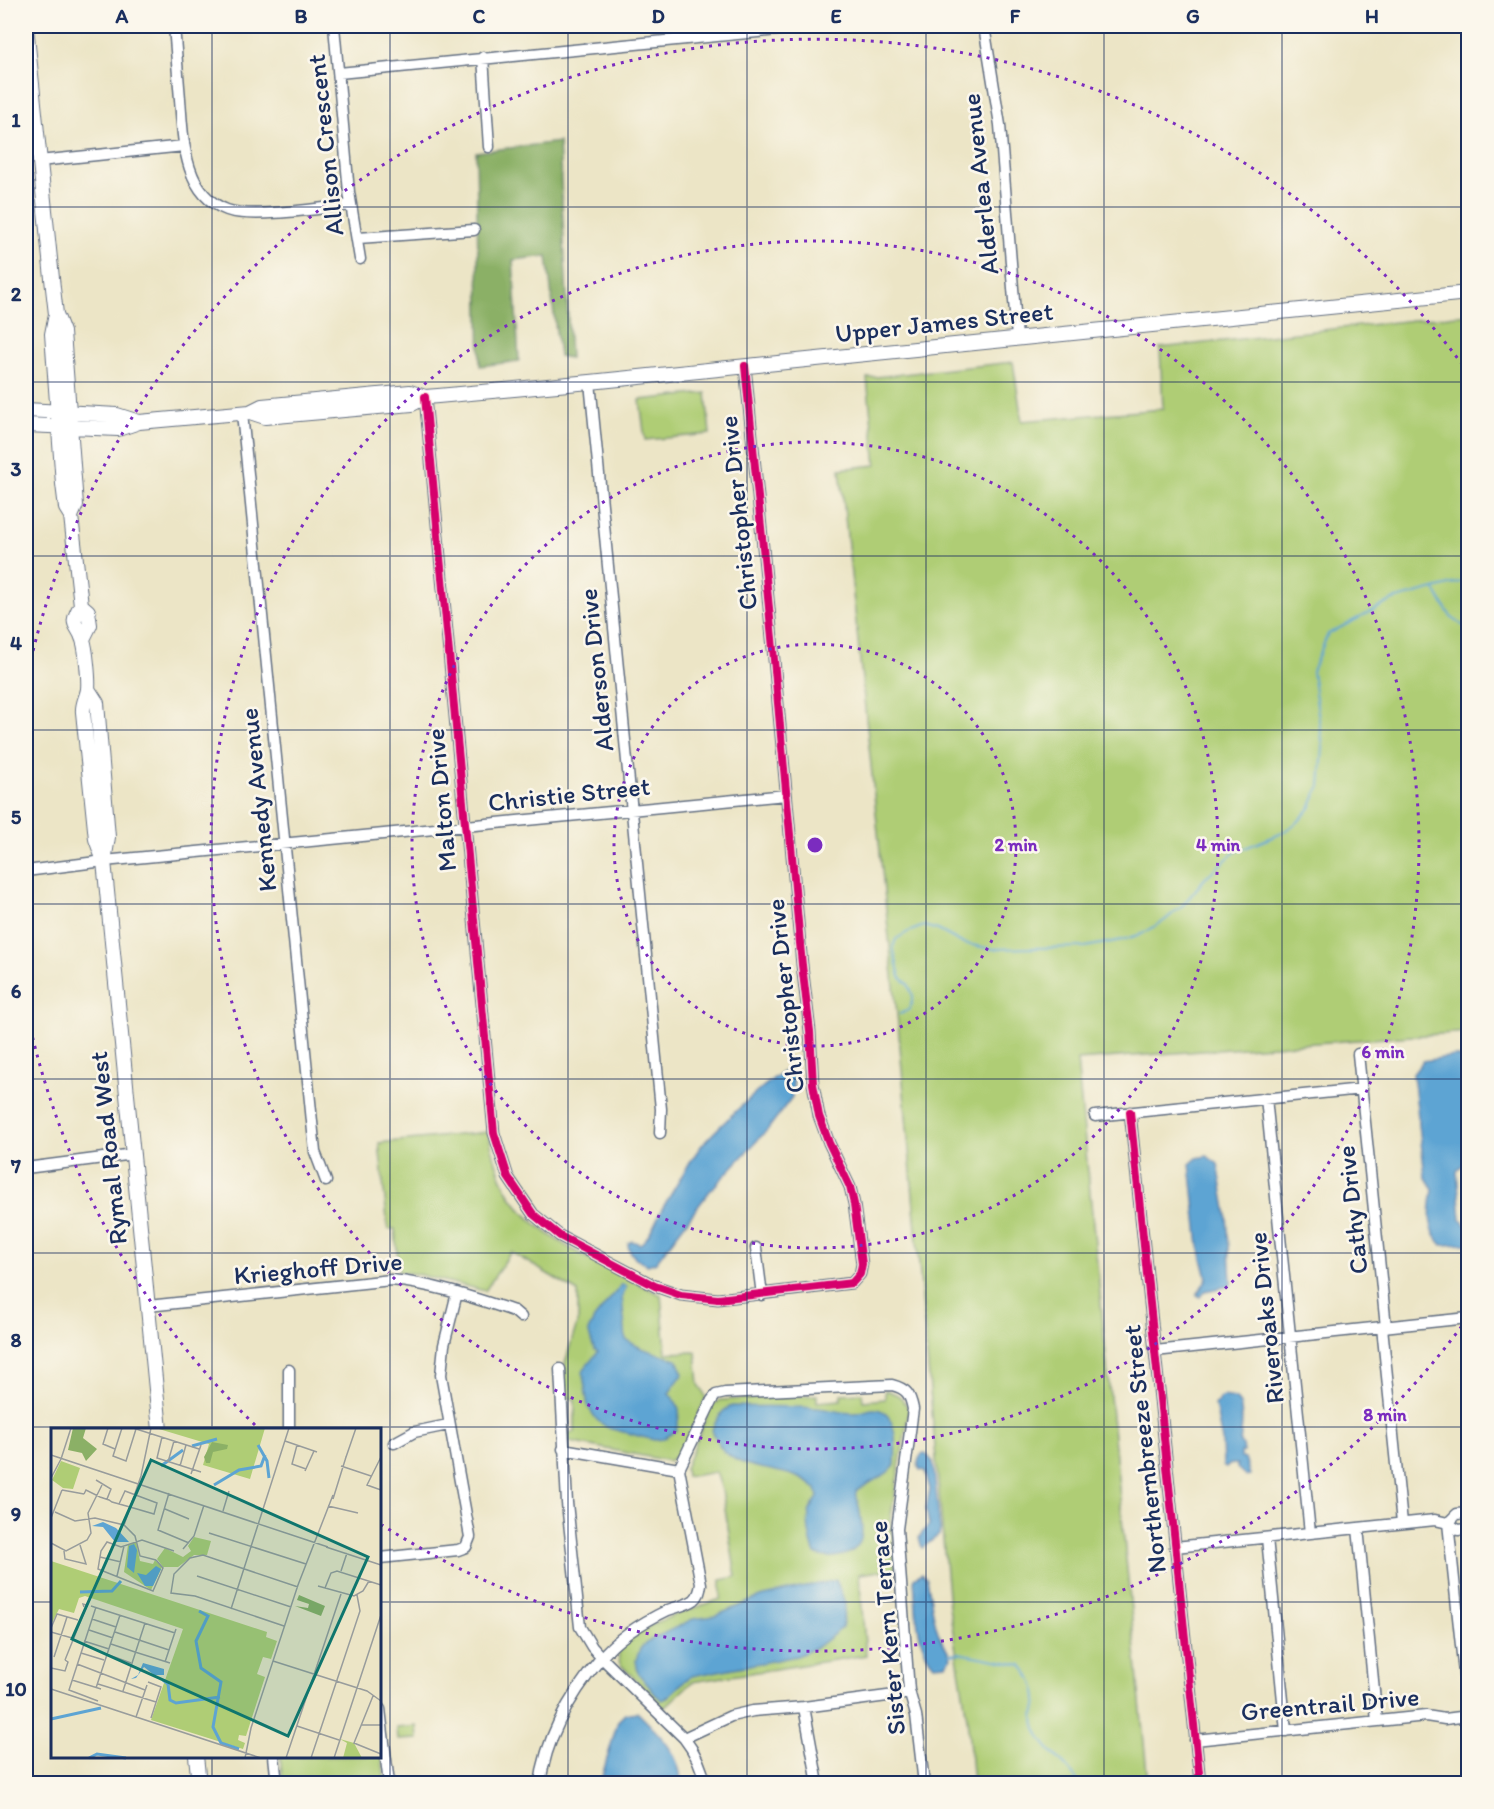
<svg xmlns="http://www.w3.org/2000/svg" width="1494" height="1809" viewBox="0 0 1494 1809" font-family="Itim,sans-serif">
<rect width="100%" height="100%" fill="#fbf7ec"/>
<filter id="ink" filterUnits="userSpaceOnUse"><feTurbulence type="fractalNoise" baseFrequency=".0167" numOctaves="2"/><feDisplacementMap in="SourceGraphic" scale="12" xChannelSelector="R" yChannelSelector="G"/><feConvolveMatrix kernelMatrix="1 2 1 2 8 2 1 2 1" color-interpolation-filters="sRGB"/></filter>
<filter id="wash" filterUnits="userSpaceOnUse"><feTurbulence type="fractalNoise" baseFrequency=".008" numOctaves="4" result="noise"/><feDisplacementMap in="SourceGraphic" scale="24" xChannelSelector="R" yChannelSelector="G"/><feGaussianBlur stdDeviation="1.35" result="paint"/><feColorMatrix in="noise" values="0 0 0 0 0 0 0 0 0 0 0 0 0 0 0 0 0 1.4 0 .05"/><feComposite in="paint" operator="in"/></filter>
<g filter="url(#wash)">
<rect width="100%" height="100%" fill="#ece5c6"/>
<path fill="#afcd75" stroke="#657e6a" stroke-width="1.5" d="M1468,314V1032L1077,1060L1148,1783H973L967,1718L949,1607L898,1024L840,469L876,465L867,378L1013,362L1022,421L1163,409L1160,348Z
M706,393L710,434L645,440L640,400Z
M488,1132C493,1153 498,1174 509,1193C536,1240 614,1271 661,1295L666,1353L696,1352L699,1384L706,1397L683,1452L669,1461L570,1442L567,1433L575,1432V1399L565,1398V1363L578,1320V1292L511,1252L485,1291L416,1274L399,1272L395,1229H388L379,1143Z
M885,1390C898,1394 903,1397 909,1410L890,1521L895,1569L859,1574L866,1655L692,1682L664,1708L620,1664C619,1660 617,1654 620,1650C631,1626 696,1608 721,1599V1580L736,1577L722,1490L716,1472L686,1477L685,1468L711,1406L720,1400L817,1395V1402L841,1400V1394L862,1393L863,1401L885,1399Z
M417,1726L418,1739L398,1740L397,1728Z
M380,1735L385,1783H283L280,1757L380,1756Z"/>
<path fill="#8bb066" stroke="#537062" stroke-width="1.5" d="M559,142L570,358L559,356L547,256L513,260L519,361L480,366L476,152Z"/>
<path fill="#5da4d3" stroke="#3c6a98" stroke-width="1.5" d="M1455,1056L1468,1059V1159L1457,1171L1461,1219L1468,1229V1244L1442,1245C1426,1228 1430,1211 1433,1189L1425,1176L1413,1074L1423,1061Z
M790,1069L794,1072L792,1097L768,1129L709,1192L656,1262L648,1265C638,1260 628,1255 628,1243L632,1241L640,1244C652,1236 657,1216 665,1204C677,1185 688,1163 702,1145C716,1130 773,1073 790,1069Z
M1207,1156L1218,1164L1227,1215L1231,1283L1229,1286L1205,1291L1201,1297L1197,1295L1207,1278L1199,1246L1190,1164L1197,1158Z
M622,1284L627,1286L622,1297L626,1340L641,1348L677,1360L683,1374L669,1393C681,1408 681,1412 676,1430L664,1439L654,1440L608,1428L597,1420L588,1407L583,1374L584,1369L598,1352L594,1349L588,1331L594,1319Z
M1224,1396C1227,1397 1231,1397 1234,1398C1246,1402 1241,1434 1240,1443L1243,1446L1244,1452H1241V1458L1245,1459L1250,1475L1246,1476L1237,1468V1464H1230L1226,1468L1223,1466L1222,1441L1215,1404L1219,1401V1398Z
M733,1406C761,1407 789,1406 816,1408C829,1409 841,1413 853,1413C863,1414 869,1406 880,1410C898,1418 896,1448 895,1465L887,1473L856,1491C859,1514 873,1547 843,1555C833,1558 824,1558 815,1554C810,1542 806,1522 810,1510C812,1506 816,1501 818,1497L816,1489C791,1464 747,1475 724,1451C718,1445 715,1437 712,1430C717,1419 721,1409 733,1406Z
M923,1454H926L933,1462L940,1530L939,1535L922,1548L919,1537L929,1525L926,1509L930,1489L925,1471L920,1470C917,1464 918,1458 923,1454Z
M922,1573L927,1579C931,1596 932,1615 938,1632C941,1642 948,1648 951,1658L946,1664L934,1665C915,1645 916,1605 914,1578Z
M836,1580L845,1603L842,1628L817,1647L797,1656L692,1676C680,1682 674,1694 663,1700L656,1695L638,1673L636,1660L640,1649L646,1642L693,1619L715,1616L760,1597Z
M637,1712C657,1732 681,1753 681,1783H600L618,1721L625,1714Z"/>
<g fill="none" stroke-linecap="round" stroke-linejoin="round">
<path stroke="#5da4d3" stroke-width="2" d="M1435,590L1451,617L1468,629
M900,1014L910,1009L913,996L908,984L900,977L893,947L896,939L908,932L924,926L938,930L962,943L992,949L1085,947L1122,940L1142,934L1164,921L1183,905L1207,876L1235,852L1280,834L1298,822L1310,808L1320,786L1323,747L1312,671L1328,634L1393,600L1468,580
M949,1654L959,1653L1022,1665C1030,1675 1037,1686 1037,1700C1036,1710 1032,1717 1036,1728C1045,1753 1068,1762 1079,1784"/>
</g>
</g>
<g filter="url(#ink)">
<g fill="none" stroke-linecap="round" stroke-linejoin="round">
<g stroke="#646f82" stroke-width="13">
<path id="minor" d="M174,26C176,50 178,74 180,99C183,137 183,194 227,210C252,219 322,208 350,205
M334,26L349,192L360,259
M984,26L1000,125L1017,338
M483,57L489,147
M339,73L818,26
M39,161L184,146
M358,238L474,230
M590,382L661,1109L660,1133
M425,397L494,1133L508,1177L533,1214L560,1236L655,1286L681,1295L718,1299L852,1283L860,1274L862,1264L854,1204L850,1187L829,1143L819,1116L813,1084L810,1031L802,965L772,638L745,366
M242,413L315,1152L326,1181
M26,871L104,861L786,795
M1358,1054L1386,1327
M1266,1098L1310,1533
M1130,1112L1200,1782
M1095,1116L1362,1089
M26,1168L134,1154
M756,1248L762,1295
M148,1306L391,1280C434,1284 474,1298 514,1311L521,1317
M1382,1327L1402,1523
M1155,1351L1468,1318
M560,1369L567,1503L580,1627L592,1647L601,1657L684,1738C695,1752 702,1766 705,1784
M289,1430V1370
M394,1443L414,1432L448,1425
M563,1449L679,1469
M679,1469L712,1400L716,1395L725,1393L892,1385C907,1389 910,1394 913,1409L897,1529L909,1691L916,1715L924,1784
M1448,1523L1468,1711
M1448,1523L1457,1514L1468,1513
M1358,1528L1377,1721
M1267,1538L1286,1731
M1175,1547L1435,1520L1448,1523L1458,1530L1468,1529
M380,1558L458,1550L466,1547L470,1537L441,1375L444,1345L457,1293
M804,1707L818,1784
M380,1709L389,1784
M684,1738L731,1716L753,1711L804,1707L910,1693
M1195,1740L1426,1716L1445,1719L1468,1716
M274,1756L277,1784
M540,1784C546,1736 571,1694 601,1658C618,1637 645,1621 668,1610C676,1607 687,1605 694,1600C699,1596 700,1591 701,1584L679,1469"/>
</g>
<g stroke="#646f82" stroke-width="16">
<path id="major" d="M26,26L53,288L56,314L63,332L76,505L71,516
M56,314L52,334L63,484L66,508L71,516L81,605C68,628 78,622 83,640C86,648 89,680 88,689C87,697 82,704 83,712L96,839L104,861L160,1430
M26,410L117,415L139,422
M250,412L265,417L412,404L425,397L438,396L590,382L1468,293
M26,425L118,429L139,422L250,412L262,406L410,392L425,397
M81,605L88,611L90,625L83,639
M88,689L97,703L108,837L104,861
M196,1756L199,1784"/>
</g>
<use href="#minor" stroke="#fff" stroke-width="10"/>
<use href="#major" stroke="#fff" stroke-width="14"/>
<g stroke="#fbf7ec" stroke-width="11">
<path id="cycleway" d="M425,397L494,1133L508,1177L533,1214L560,1236L655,1286L681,1295L718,1299L852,1283L860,1274L862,1264L854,1204L850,1187L829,1143L819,1116L813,1084L810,1031L802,965L772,638L745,366
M1130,1112L1200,1782"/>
</g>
<use href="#cycleway" stroke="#d6006c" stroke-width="8"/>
</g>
</g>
<path fill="none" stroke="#1b2f5e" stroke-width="1.5" stroke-opacity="0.55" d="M212,26V1430M390,26V1784M568,26V1784M747,26V1784M926,26V1784M1104,26V1784M1282,26V1784M26,207H1468M26,382H1468M26,556H1468M26,730H1468M26,904H1468M26,1079H1468M26,1253H1468M26,1427H1468M26,1602H52M380,1602H1468M212,1756V1784"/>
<g fill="none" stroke="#7b2cbf" stroke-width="3" stroke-dasharray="3 6">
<circle cx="815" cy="845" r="201"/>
<circle cx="815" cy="845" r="403"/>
<circle cx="815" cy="845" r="604"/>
<path d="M1467 1319A806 806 0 0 1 382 1525M255 1425A806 806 0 0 1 27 1013M27 677A806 806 0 0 1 1467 371"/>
</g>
<g text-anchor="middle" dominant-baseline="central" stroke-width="5" stroke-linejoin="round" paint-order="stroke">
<g font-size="26" fill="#1b2f5e" stroke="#fbf7ec">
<text transform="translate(325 145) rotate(-96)">Allison Crescent</text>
<text transform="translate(980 184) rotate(-96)">Alderlea Avenue</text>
<text transform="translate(944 322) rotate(-6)">Upper James Street</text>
<text transform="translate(738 513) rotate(-96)">Christopher Drive</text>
<text transform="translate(596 670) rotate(-96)">Alderson Drive</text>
<text transform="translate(569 794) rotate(-6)">Christie Street</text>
<text transform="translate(258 800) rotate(-96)">Kennedy Avenue</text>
<text transform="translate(441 800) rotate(-95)">Malton Drive</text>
<text transform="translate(785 996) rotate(-96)">Christopher Drive</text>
<text transform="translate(108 1148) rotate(-96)">Rymal Road West</text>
<text transform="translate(1352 1210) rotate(-96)">Cathy Drive</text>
<text transform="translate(318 1268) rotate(-5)">Krieghoff Drive</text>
<text transform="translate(1266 1318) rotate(-96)">Riveroaks Drive</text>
<text transform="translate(1144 1449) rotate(-96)">Northernbreeze Street</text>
<text transform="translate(887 1628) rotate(-95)">Sister Kern Terrace</text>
<text transform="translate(1330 1704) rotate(-5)">Greentrail Drive</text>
</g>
</g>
<g transform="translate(51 1428)">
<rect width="330" height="330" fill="#ece5c6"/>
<path d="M214,0L199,51L152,37L158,16L108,1ZM10,33L29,40L22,61L12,60L1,52ZM143,109L160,113L156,127H143L127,139H112L106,131L114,120L132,129L140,123L137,118ZM85,114L89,133L102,136L104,132L111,139L100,162L73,144L77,117ZM0,133L216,204L215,209L226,213L220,231L212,229L206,246L214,249L195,308L188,307L187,312L194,315L192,321L100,292L132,201L34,168L28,170L23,185L8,181L0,197ZM289,311L303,315L311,330H292L296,315Z" fill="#afcd75"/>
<path d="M22,0H35L32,10L46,21L35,33L31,25L17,22ZM161,14L177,17L176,21L162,24L159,35H155L153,29ZM248,167L274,178L270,188L244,178L257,180L258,176L246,172Z" fill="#8bb066"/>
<path d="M52,94L65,100L78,114H64L52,99L41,98ZM83,116L86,122L83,145L76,139L78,118ZM105,138L110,141L102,158H94L86,145L95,147ZM92,235L113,241V247H103L93,239L85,250L80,251L87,247Z" fill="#5da4d3"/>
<path fill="none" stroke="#5da4d3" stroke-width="3" d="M207,17L216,33L218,50M141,18L166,11M110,38L132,22M163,57L188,42L210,38L214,27M29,164L61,163L70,153M148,183L157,188L145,213L150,240L170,254L162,299L170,315L188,321M112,252L117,256L119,272L125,275L169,269M0,291L50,280M38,330L46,326L75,330"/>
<path fill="none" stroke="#989c9c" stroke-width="1.5" d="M57,0L52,16L64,21M71,0L62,28L75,33L85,1M82,0L148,21M111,9L106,30L150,44M234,13L266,24M246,17L241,36L255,41M0,27L277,119M330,29L316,57L330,62M10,31L20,0M294,32L305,0M117,34L123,13M129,38L135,17M290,38L320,48M254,43L263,23M140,46L150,17M0,50L10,31M45,52L60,61L56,71M11,62L33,66M118,65L107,102L138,115M33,66L35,62L49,69L58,72L61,74L79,79L103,86L106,75L74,63L68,76M282,71L295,29M277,78L307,85M114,81L138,91M172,83L178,63M4,84L24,93L44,90L73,97L84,108L89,128L105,132M0,90L11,62M73,97L90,48L100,0M158,105L255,136M0,115L15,123L36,112L40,105L37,85L51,57M275,119L330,137M132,121L143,108L153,77M13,123L14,131L35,136L29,117M49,129L70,134M105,132L112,140L102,163L47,141L50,123L56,114L70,119L91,112L123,123M290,143L296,125M66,148L73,118M146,148L240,179M267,158L303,168L312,163L318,153M274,160L280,145L286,143L330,157M40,178L124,205M45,179L18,262L47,273M180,181L238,0M41,191L65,199M233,198L144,168L120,165L123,146L139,130L152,127L247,159M0,200L6,186L27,192M38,202L62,210M0,204L21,210M64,204L118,222M33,213L58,221M60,216L84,224M84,224L119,235M30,225L53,232M55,226L80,235M3,229L16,189M14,232L36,177L32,176L33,179M222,233L316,263L330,273M114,234L125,201M26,236L94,262M0,240L14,243L17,234L14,232M21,252L50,261M97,254L110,259L100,290M47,256L105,274M45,260L69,187M0,261L210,330M72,263L94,195M322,268L303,315L330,326M85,289L96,257M310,297H330M246,298L288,312M194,330L200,300L247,157L282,67M235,330L290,166M260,330L309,183L306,167M283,330L330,187"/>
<path fill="#0f766e" fill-opacity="0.15" stroke="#0f766e" stroke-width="3" d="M100,32L317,129L237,308L21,211Z"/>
<rect width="330" height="330" fill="none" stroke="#1b2f5e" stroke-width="3"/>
</g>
<circle cx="815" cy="845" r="9" fill="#7b2cbf" stroke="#fbf7ec" stroke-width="3"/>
<g font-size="18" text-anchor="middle" font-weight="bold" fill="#7b2cbf" stroke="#fbf7ec" stroke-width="5" stroke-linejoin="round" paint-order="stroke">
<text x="1016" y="851">2 min</text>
<text x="1218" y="851">4 min</text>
<text x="1383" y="1058">6 min</text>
<text x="1385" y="1421">8 min</text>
</g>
<rect width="1494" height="1809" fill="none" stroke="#fbf7ec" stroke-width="66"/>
<rect x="33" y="33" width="1428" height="1743" fill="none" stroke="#1b2f5e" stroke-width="2"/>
<g font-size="20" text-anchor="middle" font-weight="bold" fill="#1b2f5e">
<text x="122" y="23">A</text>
<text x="301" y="23">B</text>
<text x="479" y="23">C</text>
<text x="658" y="23">D</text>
<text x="836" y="23">E</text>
<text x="1015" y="23">F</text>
<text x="1193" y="23">G</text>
<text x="1372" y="23">H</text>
<text x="16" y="127">1</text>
<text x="16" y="301">2</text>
<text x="16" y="476">3</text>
<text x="16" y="650">4</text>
<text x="16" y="824">5</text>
<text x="16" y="998">6</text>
<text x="16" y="1173">7</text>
<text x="16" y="1347">8</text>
<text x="16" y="1521">9</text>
<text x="16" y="1696">10</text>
</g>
</svg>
